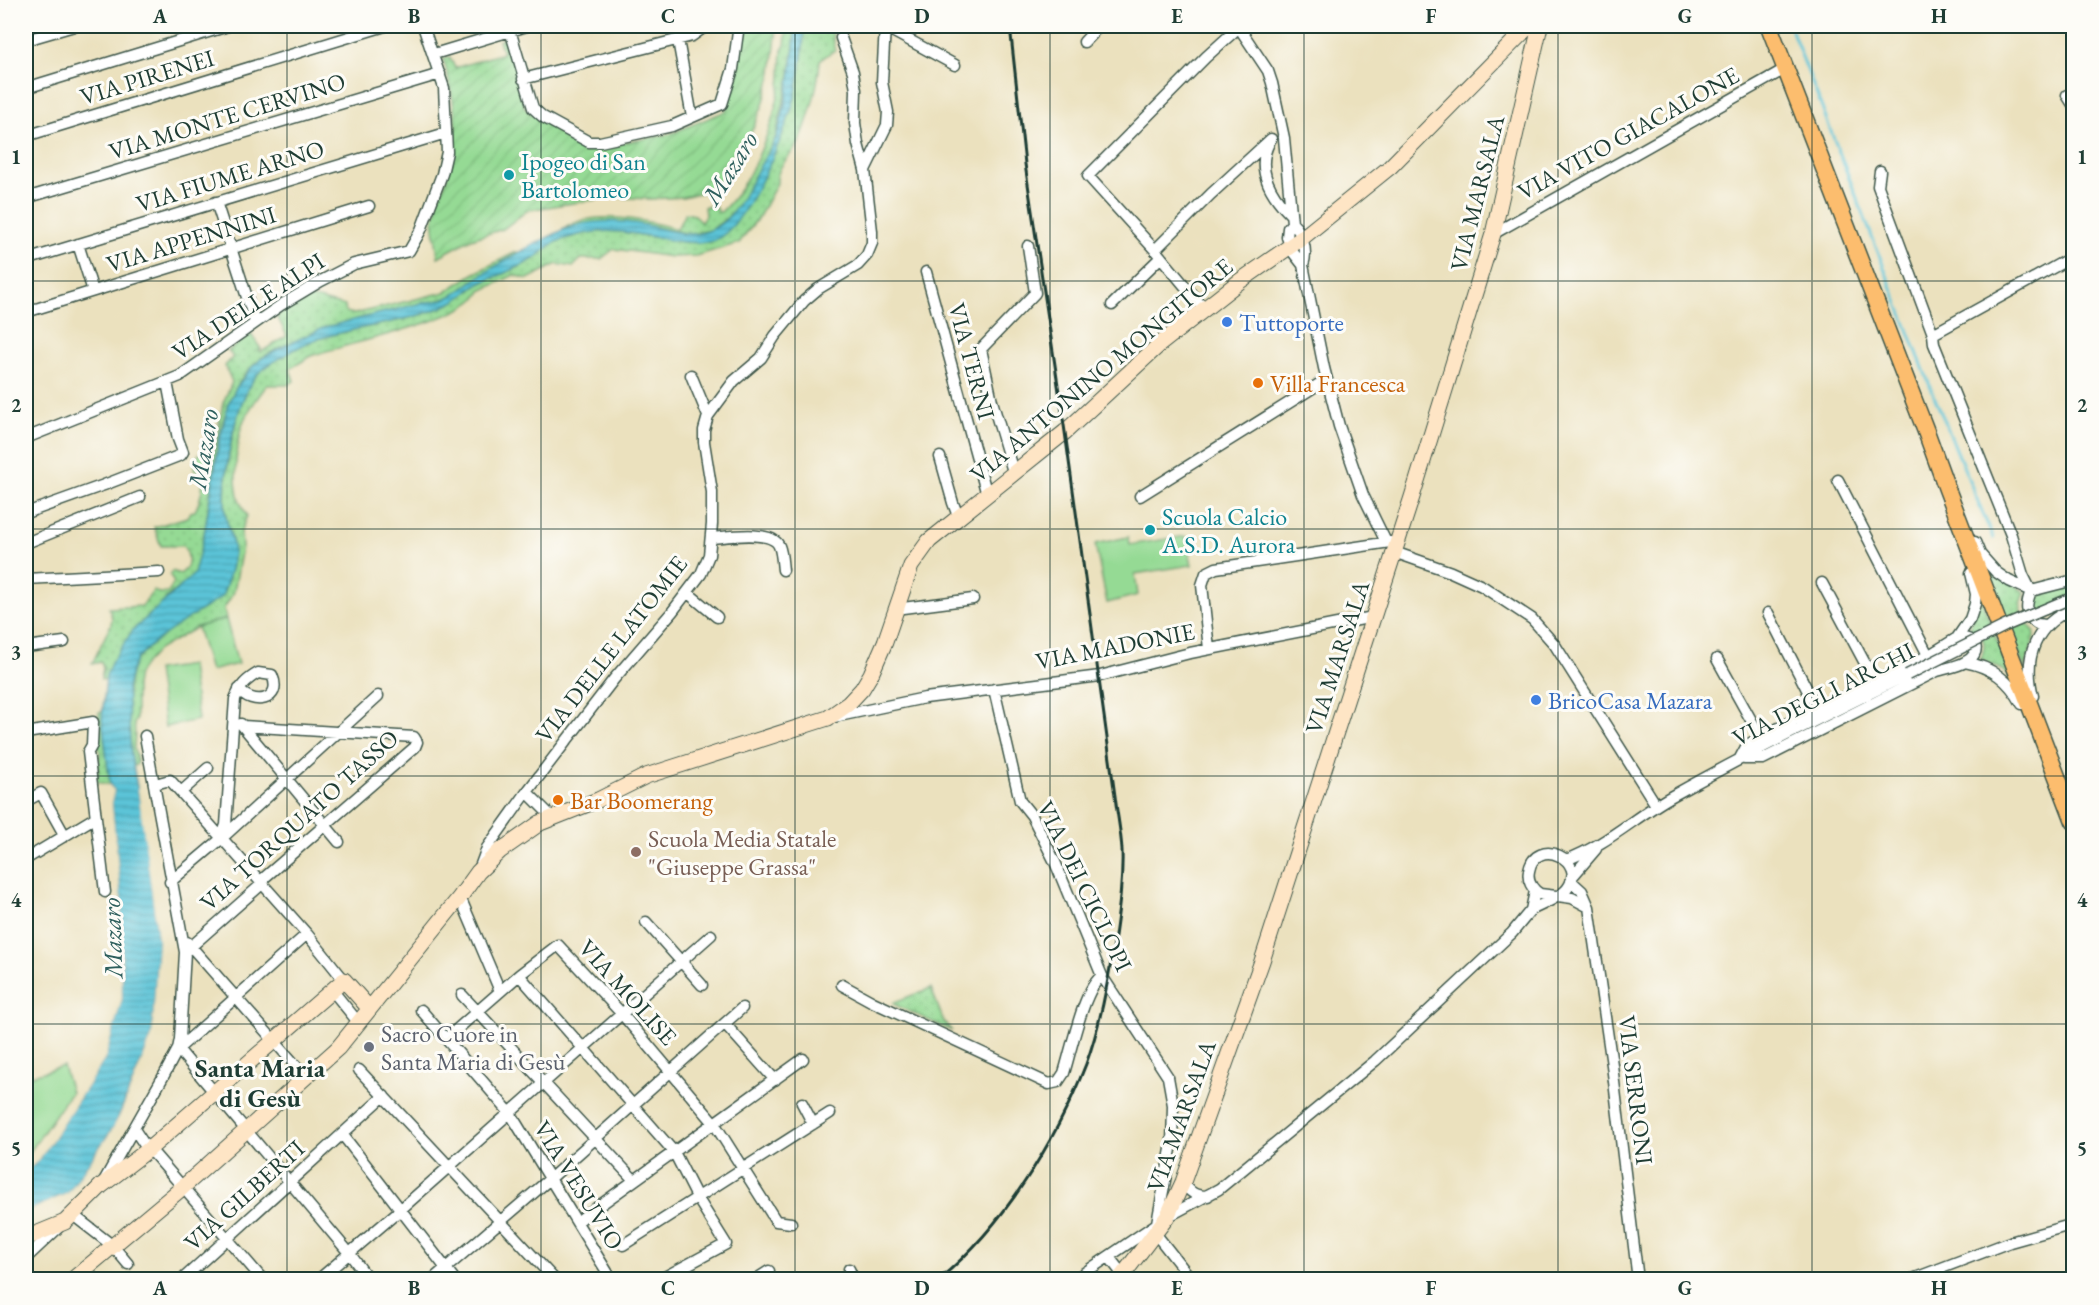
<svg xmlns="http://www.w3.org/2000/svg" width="2099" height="1305" viewBox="0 0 2099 1305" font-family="'EB Garamond',serif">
<defs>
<pattern id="grass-dots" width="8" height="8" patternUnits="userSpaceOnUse" patternTransform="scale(1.5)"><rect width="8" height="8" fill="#95da94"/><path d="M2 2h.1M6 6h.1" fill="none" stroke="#80bc80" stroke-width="1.8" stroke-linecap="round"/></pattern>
<pattern id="garden-furrows" width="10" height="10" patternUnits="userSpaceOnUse" patternTransform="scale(1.5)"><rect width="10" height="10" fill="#95da94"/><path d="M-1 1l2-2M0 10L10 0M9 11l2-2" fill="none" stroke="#80bc80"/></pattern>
<pattern id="water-rules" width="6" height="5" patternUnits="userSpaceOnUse" patternTransform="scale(1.5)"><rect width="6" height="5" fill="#5bc4d8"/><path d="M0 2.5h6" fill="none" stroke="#4ba0b0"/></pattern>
</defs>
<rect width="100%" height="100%" fill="#fdfcf7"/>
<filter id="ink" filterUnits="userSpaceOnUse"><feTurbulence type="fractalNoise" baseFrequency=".0167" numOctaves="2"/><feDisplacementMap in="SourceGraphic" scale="12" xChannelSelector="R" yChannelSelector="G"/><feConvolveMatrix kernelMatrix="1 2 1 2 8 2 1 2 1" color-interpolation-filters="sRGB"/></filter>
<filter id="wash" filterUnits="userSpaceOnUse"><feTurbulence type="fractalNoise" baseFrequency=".008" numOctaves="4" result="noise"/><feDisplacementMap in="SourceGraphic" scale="24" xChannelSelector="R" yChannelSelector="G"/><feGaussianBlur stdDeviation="1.35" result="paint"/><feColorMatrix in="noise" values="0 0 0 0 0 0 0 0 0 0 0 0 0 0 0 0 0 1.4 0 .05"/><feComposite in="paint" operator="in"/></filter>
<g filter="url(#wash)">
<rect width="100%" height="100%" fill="#ebe1be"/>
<path fill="url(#grass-dots)" stroke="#5a8c64" stroke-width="1.5" d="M787,26H795V39L789,80L775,139L740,203L728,217L711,230L691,234L644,225L568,228L561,231C588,208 646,220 677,229L685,213L695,215L701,223L705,215L704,207L715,206L718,212H721C751,183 771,132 779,92C782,78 781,64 782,50L785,45Z
M804,26H831L835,50L820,60C818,88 811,112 801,138C795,154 775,165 777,183L760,215L739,243L696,256L672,257L614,249L601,259H581L573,267L557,264L528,279L514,275L481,291C471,319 345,344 314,355C305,359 298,364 290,369L294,381L288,385H267C259,396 250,407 244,420C236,438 233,480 239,499C241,505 244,510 247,516L241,531L242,547L234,592L224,608L226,619L197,627L158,650L145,664L138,674L136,686V720L134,723C136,732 134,740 134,749C135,754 138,758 137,764L133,767C128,741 122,680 137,659C149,643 171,629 187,618C199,611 212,605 222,596C227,581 236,561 233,545C231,532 225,521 225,507C225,469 233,409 255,377C262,367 272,363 282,357C292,351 301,345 312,341C357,325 408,324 451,303C462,298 470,289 479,284C495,276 513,271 528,262C537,258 543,251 551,245C562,238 575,236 588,233C628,225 667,246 708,242C743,238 787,129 795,97C800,74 804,50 804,26Z
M516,252L521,253C507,261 493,268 480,276C458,290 454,301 426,302C394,311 362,321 330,331C307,338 282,344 262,358C211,394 215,488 202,544C199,553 199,568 194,575C188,584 178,590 169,595L106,676V680L101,679L103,668L101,662L92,664L111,624L112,618L109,608L142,606L154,590L158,593H167L174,583L170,575L172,571L180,574C191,567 190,555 183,546H161L154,527L187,517L190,512L195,511C201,500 204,485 202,474L194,469L195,462L199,454L214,451L223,403L232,382L225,366L233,357L228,351L251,334L261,349L259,350L261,352L287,336L277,316C297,300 300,293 326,301C333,304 338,303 345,306L346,312L354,314L445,292L473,274Z
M1984,565L2025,592C2021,603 2017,612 2026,622C2030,628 2033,627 2035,634L2025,670Z
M2073,584V605L2044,618L2038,616L2032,606C2038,591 2059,588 2073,584Z
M1978,591L2012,679L2001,669L1981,659C1987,641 1985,639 1970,628Z
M103,711L102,719L110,785L97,782L100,751L96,740L99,712Z
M931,988L944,1022L952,1031L893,1004L894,1002Z"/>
<path fill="url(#garden-furrows)" stroke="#5a8c64" stroke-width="1.5" d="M740,26H777L772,72L763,105L746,144L726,175L707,191L683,197L650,199L612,197L528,210L503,229L471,239L438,257L433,221L437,209L436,205C461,151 460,115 443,59L450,57L455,68L503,53L499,40L508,38L525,108L532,114L581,145L591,149L670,134L726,111L738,70Z"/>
<path fill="#95da94" stroke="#5a8c64" stroke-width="1.5" d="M1186,536L1192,565L1135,574L1138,595L1107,603L1095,544L1128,537L1129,545Z
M226,619L238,664L210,671L197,627Z
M191,665L198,720L165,727L157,670Z
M63,1066L71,1092L29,1153L26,1154V1077Z"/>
<path fill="url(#water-rules)" stroke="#3d8086" stroke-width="1.5" d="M795,26H804C804,50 800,74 795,97C787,129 743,239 708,242C667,246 628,225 588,233C575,236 562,238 551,245C543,251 537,258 528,262C513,271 495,276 479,284C470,289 462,298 451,303C408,324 357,325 312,341C301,345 292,351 282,357C272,363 262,368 255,377C233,409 224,469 225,507C225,521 231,532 233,545C236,561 227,581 222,597L187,619L156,641L137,658L131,672L127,688L131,754L142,813L158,940L152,1036L115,1125L68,1193L26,1212V1172L39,1160L105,1059L122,999L121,898L112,804L114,790L110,785L102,719L106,676L111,663L133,630L194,574L204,535L219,443L228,404L236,388L251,368L262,358L286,345L325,327L426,302C451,301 458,291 477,278C503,261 537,242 565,229C589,219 620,220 645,225C660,228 675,233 690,234C727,235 744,196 758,169C764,159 772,148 776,137C786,109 795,55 795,26Z"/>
<path fill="#ebe1be" d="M107,783L114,790L112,804L121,898L122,999L105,1059L39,1160L26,1171V1168L36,1158L102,1058L119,999L118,898L109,804L111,791Z
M138,790H140L145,812L161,940L155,1037L118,1126L70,1194L26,1215V1212L68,1193L110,1133L120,1115L152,1036L158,940Z"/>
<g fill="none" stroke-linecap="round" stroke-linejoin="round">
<path stroke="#5bc4d8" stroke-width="3" d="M1790,26L1932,391L1993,538"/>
</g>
</g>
<g filter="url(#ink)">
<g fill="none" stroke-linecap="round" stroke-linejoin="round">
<g stroke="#3e5649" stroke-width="13">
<path id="street" d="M1238,26L1268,71L1272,83L1284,138L1292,223L1288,228L1287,237L1292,251L1303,265L1324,368L1339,426L1363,495L1386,542
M885,27L955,65
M510,30L533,108L543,117L589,142H600L672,126L722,104L733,69L738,32
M841,38L853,72L856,90L855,123L858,144L865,170
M26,40L74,26
M678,40L692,117
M1084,42L1099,26
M434,54L527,26
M523,79L692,36L706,26
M26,88L228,26
M2067,95L2074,106
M26,136L385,26
M1269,143C1255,170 1272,196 1291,215
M1880,171L1878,186L1933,334L1934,344L2011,535L2023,575L2031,591C2026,604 2024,615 2037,624L2046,625
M26,198L440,74
M216,202L255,322
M1292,223C1303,233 1308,251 1303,265
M1493,234L1785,69
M78,244L93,291
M1155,250L1211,194L1271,139
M26,260L446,133
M926,272L987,495
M1112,305L1161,257
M1204,309L1155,250L1088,176L1206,57L1239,27
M26,312L369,206
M1933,334L2074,256
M691,375L708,416
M26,438L180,376L281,305L321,281L354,264L409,251L421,230L442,174L447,152L444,88L423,26
M940,457L953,503L958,516
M1014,475L992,401L981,349L1035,293L1028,246
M1838,480L1928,655
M1140,496L1327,379
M26,513L104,485L181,455L183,452L178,439L167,382
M711,538C726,537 772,529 779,546C782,553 782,563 783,570
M1975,542L1980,554L1996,572L2009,581L2031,591L2074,580
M26,543L140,497
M1394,552L1451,572L1482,586L1532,619L1555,645L1656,805
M26,579L159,572
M1822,583L1875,682
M688,593L717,617
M895,609L973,599
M1768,613L1817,709
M26,647L64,642
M1209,649L1202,585L1206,573L1216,568L1390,542
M1717,659L1761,738
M1965,662C1992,667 2009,680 2022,704
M994,689L1020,801L1032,816L1055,862L1102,976L1168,1077L1173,1105L1172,1144L1156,1228
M2033,696C2023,657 2035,624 2074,608
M834,717L925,698L1100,676L1190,653L1373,617
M241,724L339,842
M26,733L93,722L92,745L88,752L105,892
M1744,759H1763L1937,671C1946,668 1957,667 1965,662C1983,653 1977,636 1957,638
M1739,760L1747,745L1794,720L1856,692L1931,654L1957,638L1970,619L1975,604L1976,594L1971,573
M155,784L170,780L307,934L344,980
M181,792L208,768
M527,792L614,679L672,612L701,574L709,555L712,524V492L704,442V430L708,416L734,381L761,358L775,336L804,301L818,289L858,265L867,255L872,243V231L865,170L887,125L888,112L882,82L885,26
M26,801L41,793L65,836
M222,836L226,825L235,699C240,686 246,680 258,673L272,675C284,702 251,706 239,689
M26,859L96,817
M1566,860C1605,846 1636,816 1672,796C1749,753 1828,714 1907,675
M480,867L487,848L527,792L553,818
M1572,877L1596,849
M1571,881L1582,891L1589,907L1612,1065L1638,1280
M170,882L221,839L378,696
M1558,896L1572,898L1589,907
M460,897L500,991
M1531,910C1540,905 1561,897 1567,889C1590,860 1535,835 1529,871C1527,881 1532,889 1540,894L1556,896
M646,922L702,985
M307,934L178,1049L350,1254L369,1280
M187,942L306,1077
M185,952L262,884L264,878L415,747L417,742L414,737L243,726
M26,975V982
M519,975L674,1152L698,1199L726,1244L661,1279
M842,985L873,1002L1049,1084L1058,1082L1064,1073C1071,1051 1084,987 1102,976
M332,990L358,1022
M462,995L634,1180
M421,1010L510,1113L612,1280
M725,1024L775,1080
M447,1038L519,975L558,945L622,1014L714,1123L776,1221L791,1223
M359,1070L555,1280
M802,1103L813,1124
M134,1129L148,1150L155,1155L263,1280
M342,1134L455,1280
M104,1181L163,1077L178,1049L180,1039L185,952L145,736
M1183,1182C1190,1193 1195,1196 1208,1196
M73,1215L113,1246L128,1264
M578,1221L803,1059
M1155,1233L1192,1280
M623,1245L830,1113
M1109,1257L1123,1275
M26,1258L58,1228
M849,1269L854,1280
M185,1277L384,1096
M318,1280L400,1210L711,935
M432,1280L551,1178L742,1008
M755,1280L769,1271
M1074,1280L1167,1217L1219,1189L1375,1061L1512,933L1531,910L1535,891
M1910,1280L2010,1242L2074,1224"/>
</g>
<g stroke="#3e5649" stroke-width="17">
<path id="secondary" d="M26,1238L65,1222L101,1186L148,1150L344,980L369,1008
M72,1280L182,1188L338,1048L460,897L478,872L500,851L540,823L598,800L646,776L828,718L848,704L862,689L871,674L885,642L911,566L929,541L1065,432L1160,344L1240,281L1302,238L1390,167L1529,26
M1119,1280L1167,1217L1183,1182L1262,961L1412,497L1493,234L1540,26"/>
</g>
<g stroke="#3e5649" stroke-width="19">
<path id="primary" d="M1769,26L1927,434L1947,489L2074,821"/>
</g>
<use href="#street" stroke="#fff" stroke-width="10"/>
<use href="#secondary" stroke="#fee5c5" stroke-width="15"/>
<use href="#primary" stroke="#fcbd6e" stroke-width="16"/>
<path stroke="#1f3d34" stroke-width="3" d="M938,1280C1003,1227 1056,1141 1086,1064C1101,1024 1109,978 1115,936C1119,908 1123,879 1122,850C1121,832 1117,814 1115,796L1065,432L1025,164L1010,26"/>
<g stroke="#3e5649" stroke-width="13" stroke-linecap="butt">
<path id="street-bridge" d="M1907,675L2005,626L2074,597"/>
</g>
<use href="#street-bridge" stroke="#fff" stroke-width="10"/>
</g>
</g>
<path fill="none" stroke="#1f3d34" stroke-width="1.5" stroke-opacity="0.55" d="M287,26V1280M541,26V1280M795,26V1280M1050,26V1280M1304,26V1280M1558,26V1280M1812,26V1280M26,281H2074M26,529H2074M26,776H2074M26,1024H2074"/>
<g fill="#0f9aa8" stroke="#fdfcf7" stroke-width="2">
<circle cx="509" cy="175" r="6"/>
<circle cx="1150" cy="530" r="6"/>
</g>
<g fill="#3f7fe0" stroke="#fdfcf7" stroke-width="2">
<circle cx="1227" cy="322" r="6"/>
<circle cx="1536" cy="700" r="6"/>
</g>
<g fill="#e8710a" stroke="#fdfcf7" stroke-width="2">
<circle cx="1258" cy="383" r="6"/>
<circle cx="558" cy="800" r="6"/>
</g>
<circle fill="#8d6e63" stroke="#fdfcf7" stroke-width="2" cx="636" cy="852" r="6"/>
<circle fill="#6b7280" stroke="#fdfcf7" stroke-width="2" cx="369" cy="1047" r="6"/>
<g text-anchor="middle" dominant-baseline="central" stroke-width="6" stroke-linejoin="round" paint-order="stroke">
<g font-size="24" fill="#1f3d34" stroke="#fdfcf7">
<text transform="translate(147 77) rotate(-17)">VIA PIRENEI</text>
<text transform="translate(227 116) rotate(-17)">VIA MONTE CERVINO</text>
<text transform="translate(1628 133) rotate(-29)">VIA VITO GIACALONE</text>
<text transform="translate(230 176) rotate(-17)">VIA FIUME ARNO</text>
<text transform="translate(1477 193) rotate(-76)">VIA MARSALA</text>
<text transform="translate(191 239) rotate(-17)">VIA APPENNINI</text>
<text transform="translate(248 306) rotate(-33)">VIA DELLE ALPI</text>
<text transform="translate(972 361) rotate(75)">VIA TERNI</text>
<text transform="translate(1101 370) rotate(-40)">VIA ANTONINO MONGITORE</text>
<text transform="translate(1115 646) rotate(-11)">VIA MADONIE</text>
<text transform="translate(611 649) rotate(-52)">VIA DELLE LATOMIE</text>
<text transform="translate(1337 657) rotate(-72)">VIA MARSALA</text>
<text transform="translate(1823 694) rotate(-27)">VIA DEGLI ARCHI</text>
<text transform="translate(299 820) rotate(-42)">VIA TORQUATO TASSO</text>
<text transform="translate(1085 886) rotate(64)">VIA DEI CICLOPI</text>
<text transform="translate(628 992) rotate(48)">VIA MOLISE</text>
<text transform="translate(1636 1090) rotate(83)">VIA SERRONI</text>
<text transform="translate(1181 1116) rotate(-70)">VIA MARSALA</text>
<text transform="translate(579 1185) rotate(58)">VIA VESUVIO</text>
<text transform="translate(244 1195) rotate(-42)">VIA GILBERTI</text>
</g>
<g font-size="24" fill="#0d838f" stroke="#fdfcf7" text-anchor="start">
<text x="521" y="161">Ipogeo di San<tspan x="521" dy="28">Bartolomeo</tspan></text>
<text x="1162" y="516">Scuola Calcio<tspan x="1162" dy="28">A.S.D. Aurora</tspan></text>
</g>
<g font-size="24" fill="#366cbe" stroke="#fdfcf7" text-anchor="start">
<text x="1239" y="322">Tuttoporte</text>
<text x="1548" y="700">BricoCasa Mazara</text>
</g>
<g font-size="24" fill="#c56008" stroke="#fdfcf7" text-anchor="start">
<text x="1270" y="383">Villa Francesca</text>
<text x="570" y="800">Bar Boomerang</text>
</g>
<g font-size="24" fill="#785e54" stroke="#fdfcf7" text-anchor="start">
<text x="648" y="838">Scuola Media Statale<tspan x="648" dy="28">"Giuseppe Grassa"</tspan></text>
</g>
<g font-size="24" fill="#5b616d" stroke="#fdfcf7" text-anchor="start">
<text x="381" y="1033">Sacro Cuore in<tspan x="381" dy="28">Santa Maria di Gesù</tspan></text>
</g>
<g font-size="26" font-style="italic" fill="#2e5f5d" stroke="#fdfcf7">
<text transform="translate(730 168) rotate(-58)">Mazaro</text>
<text transform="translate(203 449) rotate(-81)">Mazaro</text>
<text transform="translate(112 938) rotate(-92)">Mazaro</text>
</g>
<g font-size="26" font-weight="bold" fill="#1f3d34" stroke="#fdfcf7">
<text x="260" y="1068">Santa Maria<tspan x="260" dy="30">di Gesù</tspan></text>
</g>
</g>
<rect width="2099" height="1305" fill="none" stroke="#fdfcf7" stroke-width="66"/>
<rect x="33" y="33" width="2033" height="1239" fill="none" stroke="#1f3d34" stroke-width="2"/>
<g font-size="20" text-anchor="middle" font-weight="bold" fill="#1f3d34">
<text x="160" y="23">A</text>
<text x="414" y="23">B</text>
<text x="668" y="23">C</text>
<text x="922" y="23">D</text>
<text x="1177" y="23">E</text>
<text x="1431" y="23">F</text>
<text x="1685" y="23">G</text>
<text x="1939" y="23">H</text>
<text x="16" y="164">1</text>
<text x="2082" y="164">1</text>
<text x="16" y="412">2</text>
<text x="2082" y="412">2</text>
<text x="16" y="659">3</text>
<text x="2082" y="659">3</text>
<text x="16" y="907">4</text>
<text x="2082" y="907">4</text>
<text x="16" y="1155">5</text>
<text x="2082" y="1155">5</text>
<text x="160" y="1295">A</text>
<text x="414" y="1295">B</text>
<text x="668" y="1295">C</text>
<text x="922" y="1295">D</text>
<text x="1177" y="1295">E</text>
<text x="1431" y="1295">F</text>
<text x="1685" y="1295">G</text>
<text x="1939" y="1295">H</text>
</g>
</svg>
